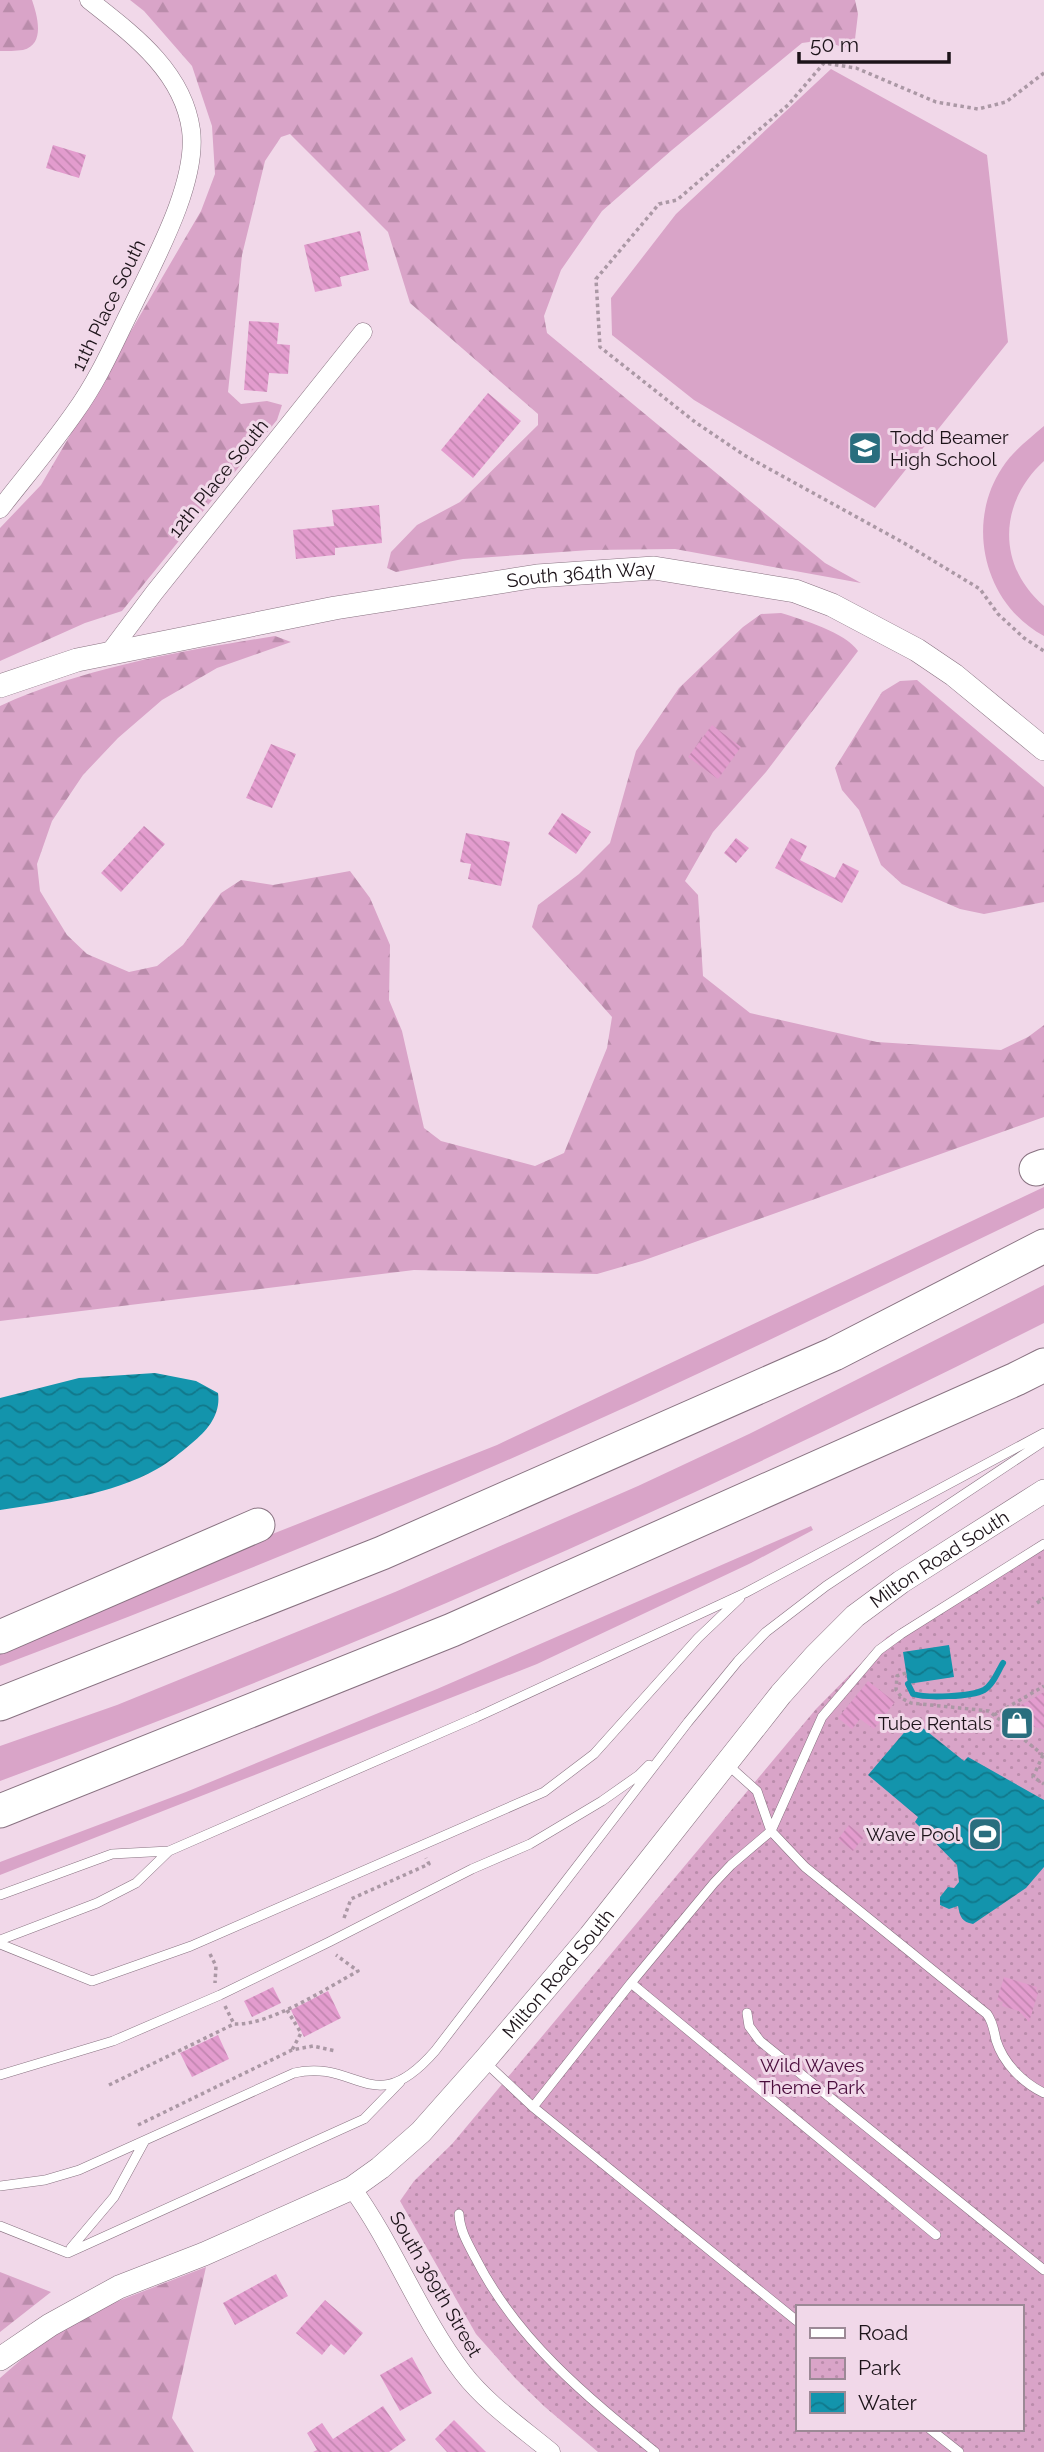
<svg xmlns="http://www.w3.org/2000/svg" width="1044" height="2452" viewBox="0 0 1044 2452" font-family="Raleway,sans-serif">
<defs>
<pattern id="forest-firs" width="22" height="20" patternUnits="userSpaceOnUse" patternTransform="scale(1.75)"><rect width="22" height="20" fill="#d9a4c8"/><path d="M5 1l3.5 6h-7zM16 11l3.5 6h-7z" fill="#ba8cab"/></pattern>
<pattern id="park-dots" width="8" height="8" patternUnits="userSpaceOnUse" patternTransform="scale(1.75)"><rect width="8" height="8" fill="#d9a4c8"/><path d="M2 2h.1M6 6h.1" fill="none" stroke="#ba8cab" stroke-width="1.8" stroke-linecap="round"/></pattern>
<pattern id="water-waves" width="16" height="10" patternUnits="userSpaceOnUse" patternTransform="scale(1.75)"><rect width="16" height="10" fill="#1394ac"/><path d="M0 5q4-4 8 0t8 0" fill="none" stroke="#11788b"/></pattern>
<pattern id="building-back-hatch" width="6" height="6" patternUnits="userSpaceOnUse" patternTransform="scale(1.75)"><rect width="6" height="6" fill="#e39cce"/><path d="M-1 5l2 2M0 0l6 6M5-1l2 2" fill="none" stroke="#c286b0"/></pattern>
</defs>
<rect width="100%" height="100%" fill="#f1d8e9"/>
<path fill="#d9a4c8" d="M831,69L987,155L1008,342L875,508L694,400L612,335L611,298L676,214Z
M1044,426V461C999,502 996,565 1044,606V636C984,604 965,524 1002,468C1013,451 1029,439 1044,426Z
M1044,1187V1208C850,1301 656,1397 457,1482C306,1547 154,1608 0,1666V1642L497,1445Z
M1044,1285V1323C705,1494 357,1650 0,1781V1746L117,1705L395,1592L638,1486L749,1434Z
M811,1526L813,1530L751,1563L537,1664L0,1875V1862L186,1792L437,1689Z"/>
<path fill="url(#forest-firs)" d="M0,0H32C37,15 46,44 23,50C16,51 7,51 0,51Z
M130,0H855L858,14L855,39L844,48L824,40L802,43L672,150L602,211L561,270L544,316L547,333L825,563L861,583L675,549L590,550L463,559L396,572L387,568L391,552L417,525L460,502L538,425V414L410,303L388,232L290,134L281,137L265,161L242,255L228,392L241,404L267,401L282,405L277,420L122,611L85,623L0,661V528L41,485L201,211L215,174L212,126L192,66L144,11Z
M781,613C803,620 845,632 858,651L766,772L713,832L685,881L698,895L703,976L750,1013L877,1042L1001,1050L1028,1037L1044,1025V1117L642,1261L597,1274L414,1270L0,1321V706C85,667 183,651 275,636L291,642L217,668L162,700L118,738L83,775L52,821L37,864L40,891L67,935L87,954L129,972L157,966L183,945L221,893L241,880L273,885L350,871L370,898L390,945L389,1000L402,1031L424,1128L441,1141L535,1166L564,1153L607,1048L612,1017L532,927L538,905L579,874L610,843L636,751L679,688L743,627L761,614Z
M917,680L1044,787V902L984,914L960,909L902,884L881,865L859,810L842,790L835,768L882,692L900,681Z
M206,2267L172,2418L194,2452H0V2378L38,2345L95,2310Z
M0,2272L51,2292L0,2332Z"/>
<path fill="url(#park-dots)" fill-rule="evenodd" d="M1044,1540V2452H598L545,2407L516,2379L476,2334L400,2201L414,2181L452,2144L816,1709L887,1637ZM797,2307H1021V2429H797Z"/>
<path fill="url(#water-waves)" d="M155,1373L196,1381L218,1393C221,1414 208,1430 192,1443C181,1452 170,1462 157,1469C111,1495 52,1502 0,1510V1398L79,1378Z
M949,1645L954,1677L908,1684L903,1652Z
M914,1721L964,1761L968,1757L1044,1800V1867L1026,1888L973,1924C962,1922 960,1917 958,1906L949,1909L940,1905V1897L948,1887L954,1888L959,1882L957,1865L915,1822L918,1817L868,1775Z"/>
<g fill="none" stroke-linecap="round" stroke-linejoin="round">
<path stroke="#1394ac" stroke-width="6" d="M908,1684L913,1694C926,1698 971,1697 984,1690C993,1685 998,1671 1003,1663"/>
</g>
<path fill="url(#building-back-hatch)" d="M53,145L86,155L79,178L46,168Z
M360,231L369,270L340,277L342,286L315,292L304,245Z
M249,321L279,323L277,344L290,345L288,374L269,373L267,392L244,390Z
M488,393L521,421L473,478L441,450Z
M379,505L382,543L335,548V555L296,559L293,530L334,526L332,510Z
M712,725L741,747L718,779L688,757Z
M271,744L296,754L272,808L246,798Z
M562,813L591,832L576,854L548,834Z
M144,826L165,844L121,892L101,873Z
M466,833L510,842L501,886L468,879L471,864L460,862Z
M736,838L749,848L736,863L724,853Z
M791,838L807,846L800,860L835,878L843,863L859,871L842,903L775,868Z
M868,1681L895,1702L874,1729L860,1719L852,1729L838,1718Z
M1044,1692V1729L1025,1725L1018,1730L1004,1715Z
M849,1825L864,1837L853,1851L838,1839Z
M1004,1977L1037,1987L1036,1991L1038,1993L1029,2022L1019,2011L1002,2006L1003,2002L997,2000Z
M273,1987L281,2003L252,2017L244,2001Z
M328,1991L341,2018L304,2037L291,2010Z
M218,2035L229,2059L192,2077L180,2053Z
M276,2274L288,2296L235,2325L223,2303Z
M325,2300L363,2333L344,2355L331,2344L322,2355L296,2333Z
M412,2357L432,2393L400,2411L380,2375Z
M383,2406L406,2440L389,2452H313L317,2450L307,2433L322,2423L333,2439Z
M454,2420L486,2452H447L435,2439Z"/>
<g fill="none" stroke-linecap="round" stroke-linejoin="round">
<g stroke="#887281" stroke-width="10">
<path id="service" d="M728,1765L757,1791L771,1831L805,1867L987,2014C993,2022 994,2031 996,2040C1003,2063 1023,2083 1044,2093
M0,1895L112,1854L169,1851L477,1717L745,1593L1044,1433
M0,1940L97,1903L136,1883L169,1851
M0,1944L92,1981L191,1946L544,1792L594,1754L698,1638L740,1598
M631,1983L936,2235
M747,2013L749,2026L760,2041L1044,2270
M484,2061L533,2107L797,2321
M0,2075L113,2041L220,1995L329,1942L472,1869L530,1844L602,1801L639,1775L649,1765
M533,2107L631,1983L714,1883L731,1865L771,1831L822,1717L879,1650L901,1634L1044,1544
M0,2186L45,2180L79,2170L294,2073C358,2058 373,2122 435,2051L688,1722L738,1661L766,1632L826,1586L1044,1441
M459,2214C460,2231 468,2244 476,2259C517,2340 586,2396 655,2452
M0,2226L68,2253L364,2119L400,2082
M71,2248L114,2197L144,2142
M930,2429L959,2452"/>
</g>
<g stroke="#887281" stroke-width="19">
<path id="minor" d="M0,509C25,477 52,445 75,412C99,379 115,341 133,305C155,259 198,182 191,130C183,71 132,34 89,0
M109,653L154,593L363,332
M352,2188C394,2246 419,2315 463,2373C487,2404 521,2427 551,2452"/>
</g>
<g stroke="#887281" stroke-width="24">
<g id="tertiary">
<path id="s1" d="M0,686L77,660L335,608L537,576L654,568L795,591L832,605L917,650L954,675L1044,749"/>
<path id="s2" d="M0,2359L50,2325L119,2287L204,2254L352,2188L380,2168L421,2132L484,2061L590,1936L781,1694L815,1656L855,1616L901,1582L1044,1491"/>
</g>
</g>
<g stroke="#887281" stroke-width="35">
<path id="motorway" d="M1036,1169L1044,1166
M0,1637L258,1525
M0,1704L382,1553L834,1354L1044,1246
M0,1811L452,1630L1016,1379L1044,1365"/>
</g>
<path stroke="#ab98a5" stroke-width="3.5" stroke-dasharray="3.5 3.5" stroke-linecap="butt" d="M1044,73L1006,102L978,109L936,102L856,68L824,63L788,105L677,200L659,204L596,279L600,347L695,422L744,455L904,543L980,589L998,614L1024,638L1044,651
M1037,1603L1044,1598
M906,1673L897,1676L896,1690L903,1699L911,1703L989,1711L1043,1755
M994,1715L1044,1686
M1043,1755L1033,1777L1044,1784
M344,1918L351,1899L429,1864L426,1858
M210,1954L216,1966L215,1983
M225,2006L234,2024C269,2026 327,1988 358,1971L336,1955
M287,2010L301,2033L292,2050
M109,2085L234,2024
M138,2125L292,2050L313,2046L336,2051"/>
<use href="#service" stroke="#fff" stroke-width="9"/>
<use href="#minor" stroke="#fff" stroke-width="18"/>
<use href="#tertiary" stroke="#fff" stroke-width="23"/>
<use href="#motorway" stroke="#fff" stroke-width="33"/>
</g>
<defs>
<g id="school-square" transform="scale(1.75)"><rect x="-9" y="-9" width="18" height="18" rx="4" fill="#296e7e" stroke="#f1d8e9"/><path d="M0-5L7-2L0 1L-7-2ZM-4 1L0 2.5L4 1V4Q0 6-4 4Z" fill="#fff"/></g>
<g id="shop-square" transform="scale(1.75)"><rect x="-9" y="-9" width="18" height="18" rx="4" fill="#296e7e" stroke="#f1d8e9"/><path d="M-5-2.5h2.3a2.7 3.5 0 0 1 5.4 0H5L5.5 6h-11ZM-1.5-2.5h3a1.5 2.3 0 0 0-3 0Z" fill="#fff"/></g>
<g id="stadium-square" transform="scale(1.75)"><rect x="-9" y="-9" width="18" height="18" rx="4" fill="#296e7e" stroke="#f1d8e9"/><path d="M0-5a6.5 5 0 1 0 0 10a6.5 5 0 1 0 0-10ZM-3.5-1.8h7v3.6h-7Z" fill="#fff"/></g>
</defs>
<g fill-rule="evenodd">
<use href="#school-square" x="865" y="448"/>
<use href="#shop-square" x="1017" y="1723"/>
<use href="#stadium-square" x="985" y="1834"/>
</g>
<g text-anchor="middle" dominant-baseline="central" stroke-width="6" stroke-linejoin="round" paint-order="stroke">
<g font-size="19" fill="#1c1319" stroke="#f1d8e9">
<text transform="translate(108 305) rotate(-64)">11th Place South</text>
<text transform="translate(218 478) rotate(-51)">12th Place South</text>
<text stroke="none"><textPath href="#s1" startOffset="593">South 364th Way</textPath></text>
<text stroke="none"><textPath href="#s2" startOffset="1258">Milton Road South</textPath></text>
<text stroke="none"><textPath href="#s2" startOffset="691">Milton Road South</textPath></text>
<text transform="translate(436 2284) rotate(60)">South 369th Street</text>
</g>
<g font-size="19" fill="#1c1319" stroke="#f1d8e9" text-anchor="end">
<text x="890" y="437" text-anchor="start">Todd Beamer<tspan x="890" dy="22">High School</tspan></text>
<text x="992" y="1723">Tube Rentals</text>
<text x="960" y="1834">Wave Pool</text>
</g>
<g font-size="19" fill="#4a0c3c" stroke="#f1d8e9">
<text x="812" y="2065">Wild Waves<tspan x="812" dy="22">Theme Park</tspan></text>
</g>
</g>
<rect x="796" y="2305" width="228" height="126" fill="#f1d8e9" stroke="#9c8996" stroke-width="2"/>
<rect x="810" y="2328" width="35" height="10" fill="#ffffff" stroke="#9c8996" stroke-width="2"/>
<text x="858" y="2340" font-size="21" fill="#1c1319">Road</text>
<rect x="810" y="2358" width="35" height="21" fill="url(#park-dots)" stroke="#9c8996" stroke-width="2"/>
<text x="858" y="2375" font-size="21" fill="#1c1319">Park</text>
<rect x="810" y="2392" width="35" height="21" fill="url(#water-waves)" stroke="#9c8996" stroke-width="2"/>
<text x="858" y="2410" font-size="21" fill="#1c1319">Water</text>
<path d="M799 52v10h150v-10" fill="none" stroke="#1c1319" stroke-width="3.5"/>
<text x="810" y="52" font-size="21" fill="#1c1319" stroke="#f1d8e9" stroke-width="5" paint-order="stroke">50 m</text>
</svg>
